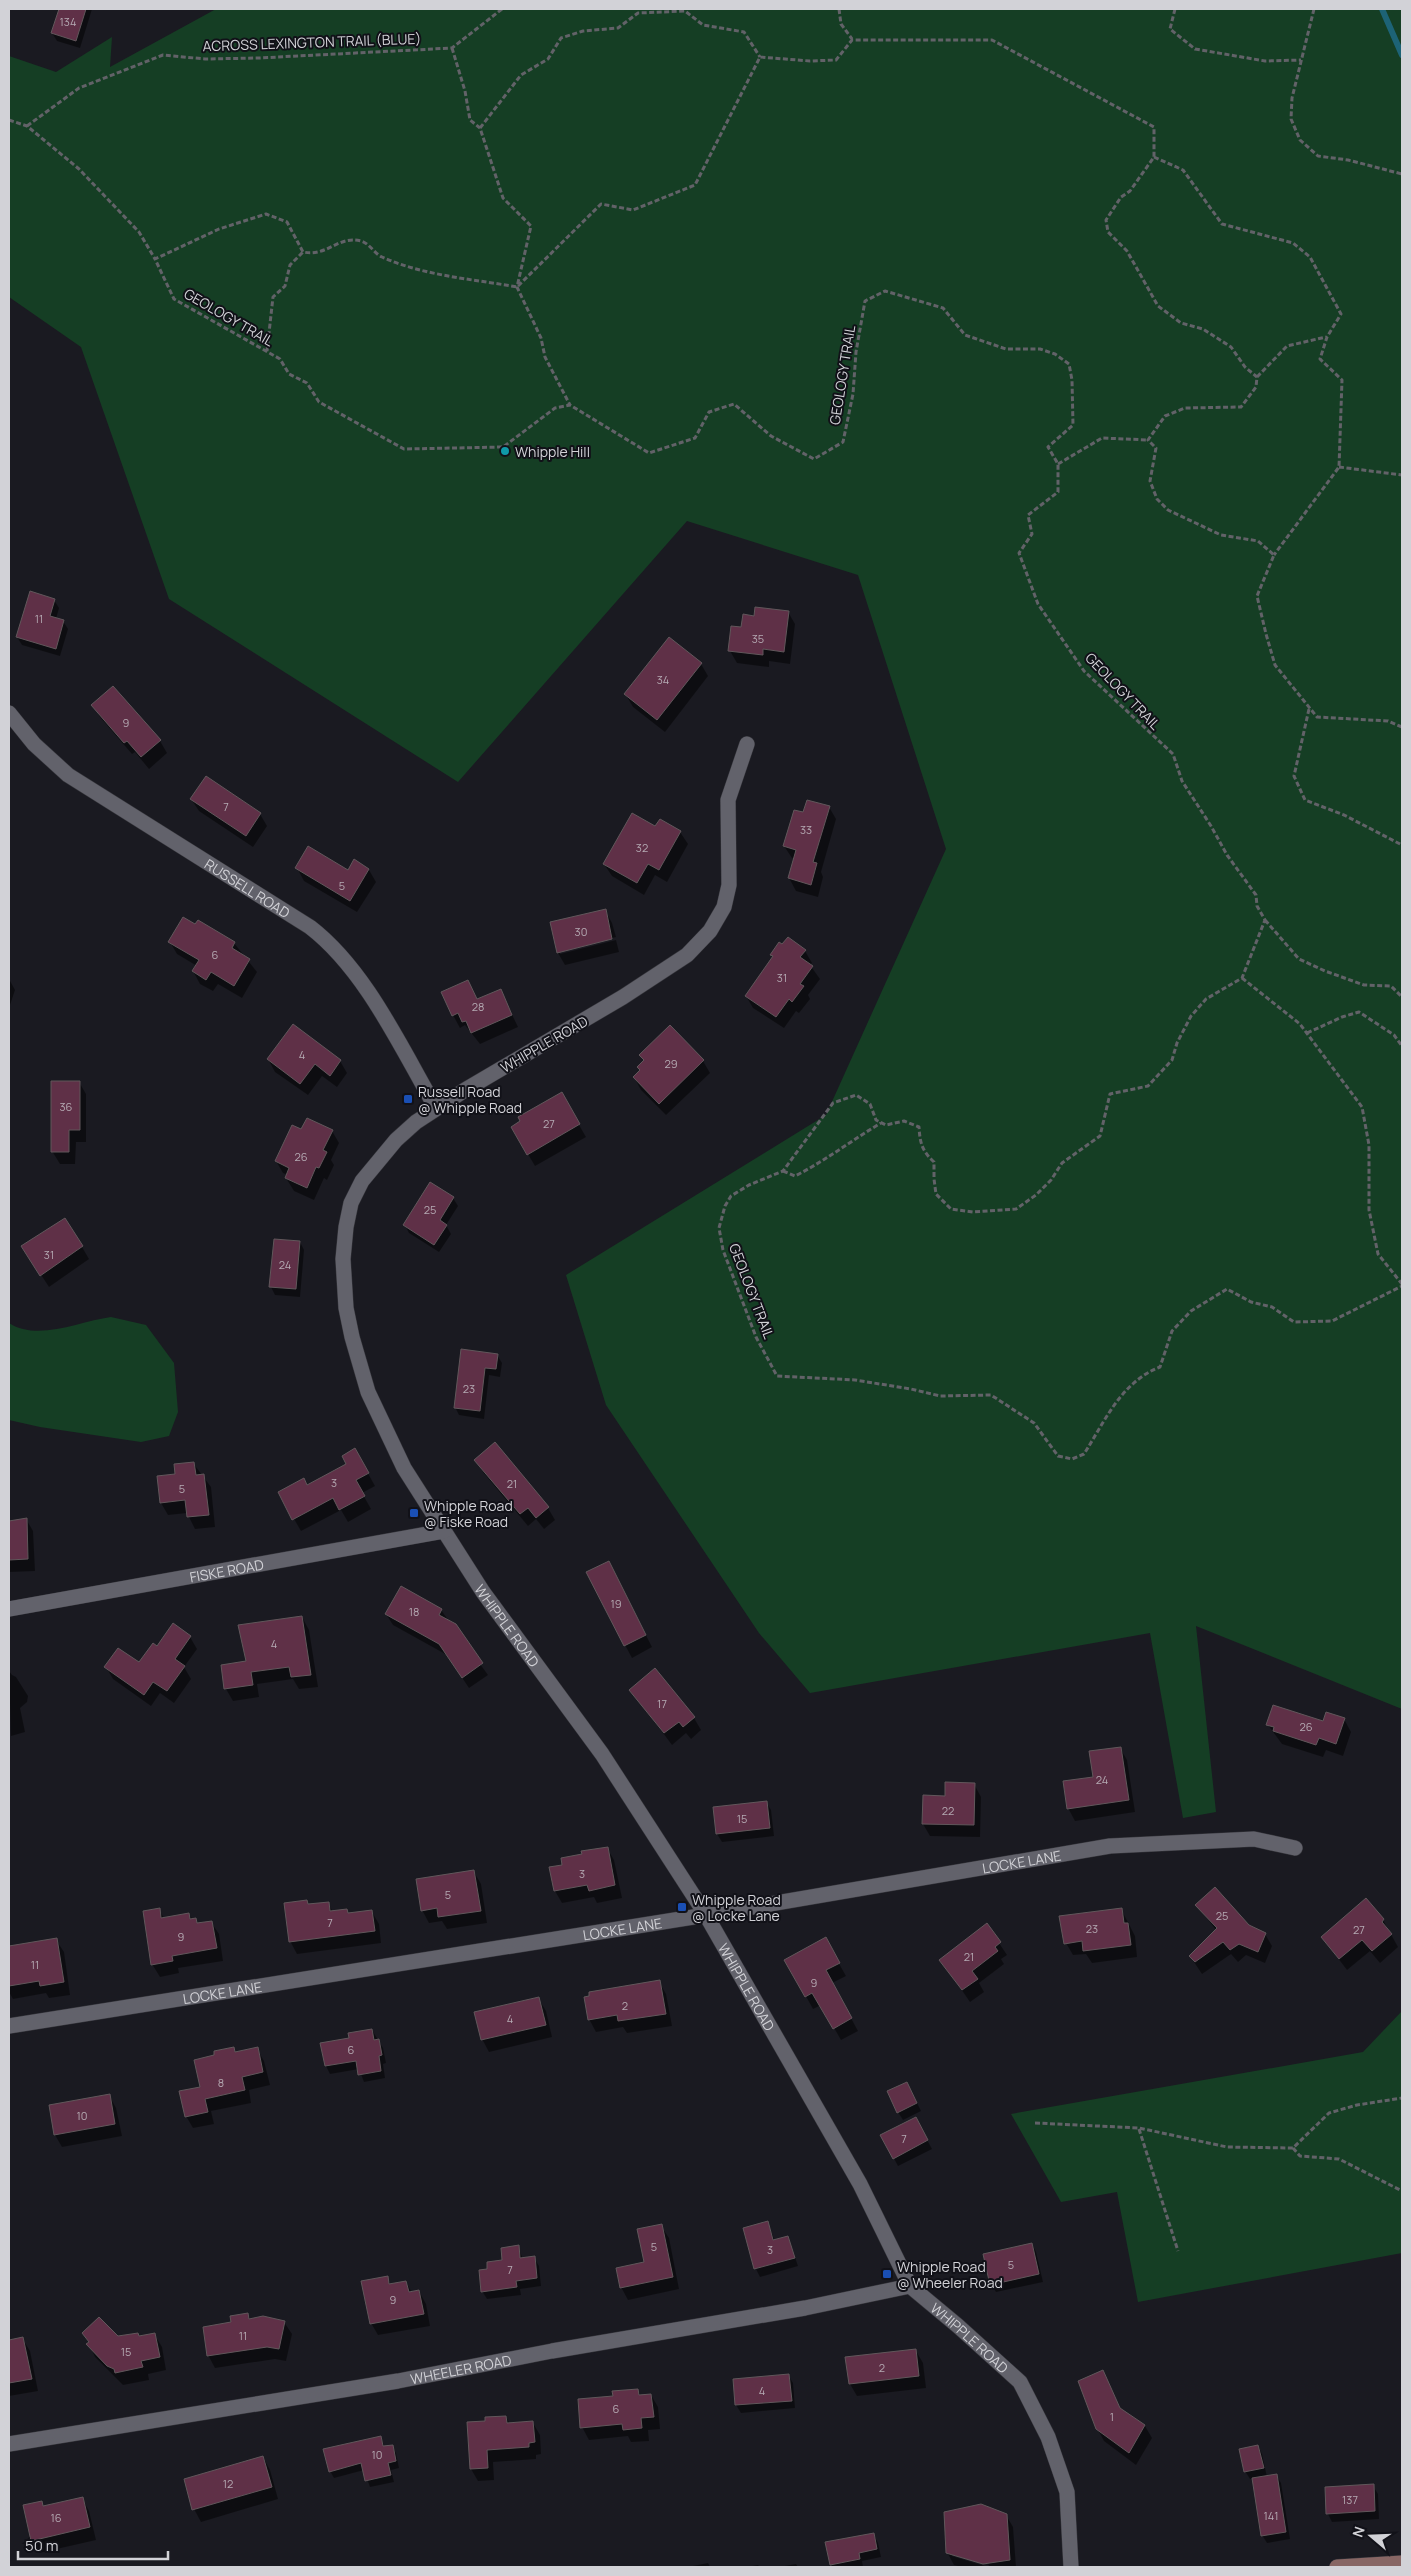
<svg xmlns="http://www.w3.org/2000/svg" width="1411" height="2576" viewBox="0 0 1411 2576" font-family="Manrope,sans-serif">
<rect width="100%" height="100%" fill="#1a1a21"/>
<path fill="#153e24" d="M216,9H1402V1709L1196,1626L1216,1812L1183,1818L1150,1633L810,1693L759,1633L606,1405L566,1275L826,1115L946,849L858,575L687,521L458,782L169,599L81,347L9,297V56L56,72L112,37L110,67Z
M111,1317L146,1325L174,1363L178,1412L169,1436L141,1442L40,1427L9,1420V1323C38,1342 80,1321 111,1317Z
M1402,2011V2253L1138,2302L1117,2192L1061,2202L1011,2114L1363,2052Z"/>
<path fill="#0007" fill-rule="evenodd" d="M60,9H92L80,48L57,41L52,33Z
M54,600L59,608L56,619L63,621L68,629L60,656L22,645L17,637Z
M788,612L795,624L790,664L769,661V667L737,663L730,651L742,629L755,617Z
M701,664L708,676L665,732L633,707L626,695Z
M113,687L160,741L167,753L149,769L135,752L132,754L100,717L93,705Z
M191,799L260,814L267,826L253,847L199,811Z
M829,807L836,819L821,872L823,877L818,897L796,891L789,878L795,859L792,858L784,846L804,814Z
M656,827L680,832L688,844L667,882L655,875L644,895L612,876L604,864Z
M297,868L348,871L369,870L376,882L357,912L304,881Z
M605,910L612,923L616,937L560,951V954L616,940L619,952L565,965L558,953L552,923Z
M170,942L234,943L257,972L242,998L218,984L213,991L200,984L193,971L197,966L177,954Z
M805,951L812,963L810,965L820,979L808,995L810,999L799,1013L796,1011L784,1028L753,1008L746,996L774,958L772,955Z
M9,979L15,990L9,1008Z
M500,990L518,1027L480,1044L465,1025L460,1028L453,1015Z
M641,1055L703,1061L710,1073L666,1115L641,1090L634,1077L641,1071L638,1067L644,1061Z
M268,1059L340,1061L347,1073L337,1087L322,1076L308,1095L275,1072Z
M79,1082L86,1094V1142H76L75,1164H60L52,1151Z
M561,1094L586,1137L535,1166L512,1127Z
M302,1131H332L339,1143L331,1160L334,1165L327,1180L324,1178L314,1200L294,1191L286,1178L288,1175L283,1173L276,1161Z
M453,1198L458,1206L446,1225L451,1234L439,1252L409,1233L405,1225Z
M300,1242L304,1250L300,1297L275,1295L271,1287Z
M82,1247L89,1259L49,1287L30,1258Z
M463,1350L497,1355L502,1363L500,1377L489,1375L484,1419L459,1415L455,1407Z
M355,1450L375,1486L362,1493L371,1509L348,1522L341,1510L301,1531L279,1493L307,1486L347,1464Z
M476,1460L548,1508L555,1520L544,1529L536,1519L528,1526L483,1472Z
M193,1463L211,1487L215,1527L195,1529L187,1513L168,1515L161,1503L177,1475Z
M26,1519L33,1531L35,1571L9,1572V1522Z
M615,1575L652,1647L632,1658L625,1645Z
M441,1610L488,1675L469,1688L447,1655L393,1625L386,1614Z
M302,1617L309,1630L318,1687L299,1689L293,1679L257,1684L259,1697L233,1701L226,1689L247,1662Z
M190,1637L197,1649L184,1667L191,1679L174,1703L160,1693L151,1706L113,1679L106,1667L139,1664Z
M655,1670L694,1718L701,1730L691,1739L686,1733L672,1745L631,1690Z
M9,1671L12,1675L16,1677L28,1696L27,1702L20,1708L25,1732L11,1736Z
M1344,1719L1351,1732L1343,1756L1326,1750L1323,1757L1282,1744L1268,1725L1324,1723Z
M1120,1748L1127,1760L1135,1812L1075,1821L1068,1808Z
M974,1784L981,1797L980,1837L930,1836L923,1824L946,1797Z
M766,1802L771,1810L774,1836L722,1842L717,1834L714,1808Z
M607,1848L614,1860L622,1898L597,1903L594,1897L562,1903L555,1891L551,1868L564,1866Z
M474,1872L481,1884L487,1923L447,1929L442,1921L429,1923L422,1910Z
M307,1901L309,1905L328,1903L333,1912L347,1910L349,1914L372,1912L379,1924L381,1943L297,1954L290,1941Z
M1197,1905L1265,1934L1272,1946L1265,1963L1246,1955L1238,1962L1231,1954L1202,1974L1190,1956L1216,1930Z
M1121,1909L1135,1936L1137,1957L1092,1963L1086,1954L1073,1955L1066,1943Z
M159,1910L164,1918L188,1914L198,1924L211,1922L219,1934L223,1961L178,1968L179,1973L160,1977L152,1964Z
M1383,1920L1398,1947L1380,1963L1370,1951L1347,1970L1322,1937Z
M987,1925L1007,1955L1001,1959L1004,1964L979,1983L984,1992L970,2002L941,1960Z
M825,1939L846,1976L832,1983L858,2031L841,2040L821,2005L813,2009L786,1960Z
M56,1940L64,1952L70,1995L49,1998L46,1993L13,1999L9,1992V1947Z
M659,1982L666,1994L672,2026L627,2033L623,2027L596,2032L589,2019Z
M538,1998L546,2011L552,2037L489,2052L482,2039Z
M372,2030L383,2048L386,2063L383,2064L385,2078L364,2082L359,2069L330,2074L326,2066L322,2044L351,2039Z
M233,2048L236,2053L257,2049L264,2061L270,2085L249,2090L251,2103L211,2111L214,2124L193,2128L186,2116L216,2056Z
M911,2091L921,2111L903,2120L898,2112Z
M109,2095L116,2108L122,2136L62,2147L55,2135L50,2106Z
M915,2118L932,2149L898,2166L882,2136Z
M767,2222L775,2241L788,2237L798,2266L760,2277L756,2269L744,2228Z
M661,2226L669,2238L679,2289L628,2300L621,2287L646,2263Z
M1032,2244L1036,2252L1043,2282L996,2292L991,2284Z
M518,2247L523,2259L534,2258L539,2266L541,2286L520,2289L521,2295L487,2299L482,2291L489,2270L503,2261Z
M387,2278L391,2285L406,2282L412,2293L419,2291L426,2304L430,2326L378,2335L371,2323Z
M248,2314L251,2320L284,2322L292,2334L286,2361L275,2359L215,2368L208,2355L232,2323Z
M84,2333L117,2337H139L154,2334L162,2347L166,2370L148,2374L149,2380L123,2385L95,2357Z
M22,2338L30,2351L38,2391L9,2396V2341Z
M916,2351L923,2363L926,2388L857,2396L850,2384L847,2358Z
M1103,2372L1121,2410L1145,2426L1152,2438L1136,2465L1104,2441L1097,2428Z
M788,2375L793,2383L795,2408L741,2413L736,2405L734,2380Z
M638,2390L641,2396L651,2395L658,2407L660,2429L648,2430L649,2441L631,2442L628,2436L589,2440L582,2427L614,2397Z
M506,2417L510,2424L533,2423L540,2435L541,2454L536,2455V2459L493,2462L494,2480L478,2481L471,2469L487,2422Z
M380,2437L385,2447L392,2446L396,2453L399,2468L391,2470L394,2482L370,2487L364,2470L334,2478L330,2471Z
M1258,2446L1262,2454L1267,2477L1276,2475L1281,2483L1290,2539L1267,2543L1262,2535L1253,2479H1250L1245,2471Z
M263,2457L270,2470L278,2499L201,2522L194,2509Z
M1373,2486L1378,2494L1379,2519L1332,2522L1328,2514Z
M82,2498L89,2511L96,2540L39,2553L32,2541L24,2506L41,2502L44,2507Z
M1006,2515L1013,2527L1016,2567H962L954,2565L947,2552ZM952,2553L989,2565L988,2567L952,2556Z
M874,2535L878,2543L881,2557L862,2561L863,2567H833L831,2564Z
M708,2563L710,2567H688Z
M796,2564L798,2567H779Z
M758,2565L760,2567H747Z"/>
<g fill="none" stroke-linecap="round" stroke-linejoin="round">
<path stroke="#1d6376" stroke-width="6" d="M1382,9L1402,55"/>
</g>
<path fill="#5f3047" stroke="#61575b" d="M59,9H86L76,41L51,33Z
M30,591L55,599L50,616L64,620L56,649L16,637Z
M755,607L789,611L784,652L763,649V655L728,651L731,626L741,627L743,614L754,616Z
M669,637L702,663L657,720L624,694Z
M113,686L161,740L141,757L127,741L124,743L91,705Z
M206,776L261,813L246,836L190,799Z
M807,800L830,806L813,862L817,863L811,885L788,878L796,850L783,846L794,810L803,812Z
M632,813L655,826L660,819L681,831L659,870L648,864L637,883L603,864Z
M308,846L348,870L354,859L369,869L350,901L295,868Z
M606,909L612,939L557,953L550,922Z
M183,917L195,924L198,920L235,942L232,948L250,959L234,986L211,972L206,980L192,971L199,960L168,942Z
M788,937L806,950L800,957L813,966L800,984L804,986L792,1002L789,999L776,1017L745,996L773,956L770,955L779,942L782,944Z
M468,980L477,999L501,989L512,1015L471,1033L466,1021L462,1022L458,1013L452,1016L441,992Z
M293,1024L341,1060L330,1076L315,1064L300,1084L267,1059Z
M670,1025L704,1060L659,1104L633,1077L640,1070L637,1067L644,1060L639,1055Z
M51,1081H80V1130H69V1152H51Z
M562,1092L580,1124L527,1155L511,1127L520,1121L518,1117Z
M307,1118L333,1130L323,1150L327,1152L319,1168L316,1167L307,1188L285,1178L289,1168L275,1161L292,1125L301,1129Z
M430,1182L454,1197L440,1220L447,1225L434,1245L403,1225Z
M65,1218L83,1246L40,1276L21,1246Z
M274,1239L300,1241L296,1289L269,1287Z
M461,1349L498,1354L496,1369L485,1368L480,1411L454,1408Z
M495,1442L549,1507L536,1518L528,1508L520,1514L474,1460Z
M355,1448L369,1473L356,1480L365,1496L339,1510L333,1498L292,1520L278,1492L304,1478L307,1485L346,1464L342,1456Z
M194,1462L196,1475L204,1474L209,1515L187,1517L185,1500L160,1503L157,1476L175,1474L174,1464Z
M27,1518L28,1559L9,1560V1521Z
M609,1561L646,1635L624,1646L586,1572Z
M401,1586L442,1609L439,1615L456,1624L483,1663L462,1678L439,1644L385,1614Z
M302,1616L311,1675L291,1677L289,1667L251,1672L253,1685L224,1689L221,1665L246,1661L238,1625Z
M173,1623L191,1636L175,1659L185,1666L167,1691L153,1682L144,1695L104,1667L118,1648L139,1662L153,1643L157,1646Z
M655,1668L695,1717L683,1727L679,1722L664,1733L629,1690Z
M1273,1705L1323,1721L1326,1712L1345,1718L1336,1744L1319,1738L1316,1745L1273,1731L1274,1727L1266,1725Z
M1121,1747L1129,1800L1067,1809L1063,1781L1093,1777L1089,1751Z
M945,1782L975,1783L974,1825L922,1824L923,1795L945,1796Z
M767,1801L770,1828L716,1834L713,1807Z
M608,1847L615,1885L589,1891L587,1885L554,1891L549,1867L562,1865L561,1858L582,1854L581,1851Z
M474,1870L481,1911L438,1917L437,1908L421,1911L416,1879Z
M1215,1887L1249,1925L1266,1933L1258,1952L1239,1944L1230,1950L1223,1942L1195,1962L1189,1956L1217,1928L1195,1905Z
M1366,1898L1384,1919L1382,1922L1392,1934L1372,1951L1362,1940L1339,1959L1321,1937Z
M307,1900L308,1904L329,1902L330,1911L347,1909L348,1913L372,1910L375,1931L289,1942L284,1903Z
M160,1908L161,1918L189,1913L190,1919L196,1918L197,1923L212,1921L217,1948L172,1956L173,1961L151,1965L143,1911Z
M1122,1908L1124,1923H1128L1131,1945L1083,1951L1082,1941L1064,1944L1059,1916Z
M987,1923L1001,1942L995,1947L998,1951L972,1971L978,1979L962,1990L939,1960Z
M826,1937L840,1963L826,1970L852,2018L833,2029L812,1993L805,1997L784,1960Z
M57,1938L64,1982L40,1986L39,1981L9,1986V1946Z
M660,1980L666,2014L618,2021L617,2015L588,2020L584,1997L589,1996V1992Z
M539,1997L546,2025L481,2040L474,2012Z
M372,2029L374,2040L379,2039L382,2055L379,2056L381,2071L358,2075L356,2061L325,2066L320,2043L349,2038L348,2033Z
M234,2047L235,2052L258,2047L263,2072L242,2077L245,2090L205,2099L208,2112L185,2117L179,2091L200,2087L194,2060L214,2055V2051Z
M907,2082L917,2103L897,2113L887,2091Z
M110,2094L115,2124L54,2135L49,2105Z
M916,2117L928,2140L893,2159L880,2135Z
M768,2221L773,2240L788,2236L795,2258L754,2269L743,2228Z
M662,2224L673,2277L620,2288L616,2268L644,2262L637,2229Z
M1032,2243L1039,2274L990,2285L983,2254Z
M519,2245L520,2258L535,2256L537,2278L516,2281L517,2287L481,2292L479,2270L487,2269V2262L502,2260L501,2248Z
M388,2276L389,2284L406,2281L409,2292L419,2290L424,2314L370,2324L361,2281Z
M248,2313L249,2319L263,2316L285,2321L279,2349L267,2347L207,2356L203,2327L231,2322L230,2316Z
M99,2317L118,2336L138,2333L139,2336L155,2333L160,2357L141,2361L143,2367L115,2373L114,2369L107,2366L86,2344L89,2342L82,2333Z
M23,2337L32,2379L9,2383V2340Z
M916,2349L919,2376L849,2384L845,2357Z
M1103,2370L1120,2408L1145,2425L1129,2453L1096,2429L1078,2381Z
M789,2374L792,2401L735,2405L733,2379Z
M638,2389L639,2395L651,2394L654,2417L641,2418L642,2428L623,2430L622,2424L580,2428L578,2399L613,2396L612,2391Z
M506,2416L507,2423L533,2421L535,2442L529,2443V2447L487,2450L488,2468L470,2469L467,2422L485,2421V2417Z
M381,2436L383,2446L393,2445L396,2461L388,2463L391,2475L365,2481L361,2463L329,2472L323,2449Z
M1258,2445L1264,2468L1244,2472L1239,2449Z
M263,2456L272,2487L192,2510L184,2479Z
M1277,2474L1286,2532L1261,2536L1252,2478Z
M1374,2484L1375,2511L1326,2514L1325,2487Z
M83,2497L90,2527L31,2541L23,2505L42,2501L43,2506Z
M981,2504L1007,2514L1010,2560L983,2564L946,2553L944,2512Z
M874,2533L877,2549L859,2553L860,2559L830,2565L825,2542Z"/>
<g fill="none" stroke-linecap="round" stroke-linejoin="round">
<g stroke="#36363c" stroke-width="16">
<g id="street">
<path id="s1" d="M9,713L34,744L68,775L310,927C366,970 401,1048 436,1108"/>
<path id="s2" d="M747,744L728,800L729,885L724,907L710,931L687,955L623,997L465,1090L416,1122L396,1140L362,1181L351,1203L346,1227L343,1259L346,1308L352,1337L368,1392L404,1468L483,1592L602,1754L706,1915L860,2184L910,2286L958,2326L1020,2382L1048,2437L1067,2492L1071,2567"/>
<path id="s3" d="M9,1609L444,1531"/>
<path id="s4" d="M9,2026L706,1915L1110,1846L1254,1839L1295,1848"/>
<path id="s5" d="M9,2444L398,2381L552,2351L805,2308L910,2286"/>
</g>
</g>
<g stroke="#36363c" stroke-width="16">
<path id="secondary" d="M1337,2567L1402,2563"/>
</g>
<path stroke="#626268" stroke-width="3" stroke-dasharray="5 2.5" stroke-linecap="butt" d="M839,9L841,24L852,39
M1175,9L1170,29L1195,49L1265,61L1301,60
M1314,9L1292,98L1291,119L1300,140L1318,156L1348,160L1402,174
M452,48L465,91L470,120L480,128L503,198L531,226L517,287L541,338L545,357L570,405
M9,120L27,126L79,169L139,232L155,259
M27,126L79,88L163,55L205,59L259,58L452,48L502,9
M480,128L521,75L548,59L561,38L583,31L618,28L638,13L685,11L703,25L744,32L760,57
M1154,157L1183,170L1222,224L1293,243L1310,257L1341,314L1327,337L1320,359L1342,380L1339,467L1274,555
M267,351L273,297L285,286L290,265L303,252
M1257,377L1287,346L1326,337
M1058,464L1102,438L1148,440
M1339,467L1402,475
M1309,709L1294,776L1305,800L1344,815L1402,845
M1402,727L1388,721L1317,717L1275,665L1266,634L1257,596L1274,555L1258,541L1221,535L1168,510L1157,499L1150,481L1156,448L1148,440L1165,416L1185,408L1241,407L1256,387L1257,377L1245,367L1231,347L1203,329L1181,323L1158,306L1127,251L1108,232L1106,220L1121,197L1130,191L1154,157V127L992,40H852L836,60L810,61L760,57L695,185L633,210L601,204L517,287C473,279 424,276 382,257C375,254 369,243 361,241C338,235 328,257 303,252L287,222L266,214L219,229L155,259L174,299L280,359L289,374L307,383L319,402L404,449L503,447L555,408L570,405L649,453L695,438L709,412L734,404L771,436L814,459L843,442L853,394L856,352L865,301L885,291L943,308L965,335L1006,349H1040L1055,354L1069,364L1072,380L1073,425L1048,447L1058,464V492L1028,515L1032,534L1019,553L1038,604L1084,671L1173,754L1182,781L1211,826L1227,855L1256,895L1257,906L1265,920L1242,978L1206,999L1191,1016L1177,1043L1172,1060L1148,1086L1110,1094L1100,1136L1062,1163L1051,1180L1036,1195L1016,1209L973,1212L951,1209L936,1194L934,1179V1162C922,1151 920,1143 919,1127L904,1121L886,1125L876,1120L870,1104L856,1095L833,1103L783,1171L749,1185L731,1196L725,1206L719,1228L723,1250L756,1337L777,1376L855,1380L911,1389L940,1396L991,1395L1034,1423L1058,1456L1072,1459L1084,1454C1105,1421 1121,1382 1160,1367L1172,1331L1191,1311L1227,1289L1251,1302L1272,1307L1294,1322L1332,1321L1402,1286
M1265,920L1299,959L1325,971L1364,985L1391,986L1402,997
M1242,978L1300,1024L1362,1107L1369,1145V1210L1378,1254L1402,1284
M1307,1033L1342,1017L1359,1012L1394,1035L1402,1046
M783,1171L795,1176C825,1161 852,1140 881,1123
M1035,2123L1139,2128L1227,2147L1293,2148L1329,2113L1357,2105L1402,2098
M1139,2129L1178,2251
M1293,2148L1300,2156L1339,2159L1402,2191"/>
<use href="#street" stroke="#62626b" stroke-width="15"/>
<use href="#secondary" stroke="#886664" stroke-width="15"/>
</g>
<circle fill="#0f9aa8" stroke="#111118" stroke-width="2" cx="505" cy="451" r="5"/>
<g fill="#1a4fb4" stroke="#111118" stroke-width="2">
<rect x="403" y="1094" width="10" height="10" rx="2.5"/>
<rect x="409" y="1508" width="10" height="10" rx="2.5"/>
<rect x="677" y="1902" width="10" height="10" rx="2.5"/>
<rect x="882" y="2269" width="10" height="10" rx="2.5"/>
</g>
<g text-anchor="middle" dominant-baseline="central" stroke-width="4" stroke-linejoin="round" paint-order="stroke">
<g font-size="11" fill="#b5aab3">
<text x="68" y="21">134</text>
<text x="39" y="618">11</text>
<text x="758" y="638">35</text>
<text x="663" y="679">34</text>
<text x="126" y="722">9</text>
<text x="226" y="806">7</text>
<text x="806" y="829">33</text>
<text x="642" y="847">32</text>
<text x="342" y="885">5</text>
<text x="581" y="931">30</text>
<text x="215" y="954">6</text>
<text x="782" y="977">31</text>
<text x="478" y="1006">28</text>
<text x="302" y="1054">4</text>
<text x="671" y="1063">29</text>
<text x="66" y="1106">36</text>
<text x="549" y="1123">27</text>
<text x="301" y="1156">26</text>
<text x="430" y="1209">25</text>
<text x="49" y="1254">31</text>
<text x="285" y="1264">24</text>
<text x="469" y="1388">23</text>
<text x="334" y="1482">3</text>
<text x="512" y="1483">21</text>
<text x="182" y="1488">5</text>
<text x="616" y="1603">19</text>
<text x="414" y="1611">18</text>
<text x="274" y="1643">4</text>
<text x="662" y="1703">17</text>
<text x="1306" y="1726">26</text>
<text x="1102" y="1779">24</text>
<text x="948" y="1810">22</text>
<text x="742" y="1818">15</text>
<text x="582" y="1873">3</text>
<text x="448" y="1894">5</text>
<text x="1222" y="1915">25</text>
<text x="330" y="1922">7</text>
<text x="1092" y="1928">23</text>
<text x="1359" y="1929">27</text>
<text x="181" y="1936">9</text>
<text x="969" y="1956">21</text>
<text x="35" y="1964">11</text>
<text x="814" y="1982">9</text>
<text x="625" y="2005">2</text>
<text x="510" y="2018">4</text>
<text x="351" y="2049">6</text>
<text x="221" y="2082">8</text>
<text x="82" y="2115">10</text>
<text x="904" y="2138">7</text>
<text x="654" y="2246">5</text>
<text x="770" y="2249">3</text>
<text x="1011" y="2264">5</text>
<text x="510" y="2269">7</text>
<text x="393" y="2299">9</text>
<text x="243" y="2335">11</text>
<text x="126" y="2351">15</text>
<text x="882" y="2367">2</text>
<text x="762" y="2390">4</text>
<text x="616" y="2408">6</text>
<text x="1112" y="2416">1</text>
<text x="377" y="2454">10</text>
<text x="228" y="2483">12</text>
<text x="1350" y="2499">137</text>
<text x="1271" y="2515">141</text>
<text x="56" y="2517">16</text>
</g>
<g font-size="14" fill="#d2d2d7" stroke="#111118">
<text transform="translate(312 42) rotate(-2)">ACROSS LEXINGTON TRAIL (BLUE)</text>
<text transform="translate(229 317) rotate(30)">GEOLOGY TRAIL</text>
<text transform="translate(842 375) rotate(-81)">GEOLOGY TRAIL</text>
<text transform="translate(1123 691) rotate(46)">GEOLOGY TRAIL</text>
<text stroke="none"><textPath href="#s1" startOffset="298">RUSSELL ROAD</textPath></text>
<text transform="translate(544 1044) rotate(-30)">WHIPPLE ROAD</text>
<text transform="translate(752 1291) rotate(69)">GEOLOGY TRAIL</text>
<text stroke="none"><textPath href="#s3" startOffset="221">FISKE ROAD</textPath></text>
<text stroke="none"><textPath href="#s2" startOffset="1116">WHIPPLE ROAD</textPath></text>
<text stroke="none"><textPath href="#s4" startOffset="1026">LOCKE LANE</textPath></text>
<text stroke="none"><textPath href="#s4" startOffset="621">LOCKE LANE</textPath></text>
<text stroke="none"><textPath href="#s2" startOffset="1550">WHIPPLE ROAD</textPath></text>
<text stroke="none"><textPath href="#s4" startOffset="216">LOCKE LANE</textPath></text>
<text stroke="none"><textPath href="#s2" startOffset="1970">WHIPPLE ROAD</textPath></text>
<text stroke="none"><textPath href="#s5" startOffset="458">WHEELER ROAD</textPath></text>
</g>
<g font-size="14" fill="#d2d2d7" stroke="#111118" text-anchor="start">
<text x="515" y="451">Whipple Hill</text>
<text x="418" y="1091">Russell Road<tspan x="418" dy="16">@ Whipple Road</tspan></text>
<text x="424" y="1505">Whipple Road<tspan x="424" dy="16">@ Fiske Road</tspan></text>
<text x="692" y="1899">Whipple Road<tspan x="692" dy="16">@ Locke Lane</tspan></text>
<text x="897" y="2266">Whipple Road<tspan x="897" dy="16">@ Wheeler Road</tspan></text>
</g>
</g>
<rect width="1411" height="2576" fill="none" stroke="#d2d2d7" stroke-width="20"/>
<g transform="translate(1371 2536) rotate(289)" stroke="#111118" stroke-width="4" paint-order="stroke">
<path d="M0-4L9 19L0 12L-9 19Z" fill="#d2d2d7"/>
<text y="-8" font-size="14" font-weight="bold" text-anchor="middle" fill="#d2d2d7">N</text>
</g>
<path d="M18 2551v8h150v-8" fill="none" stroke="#d2d2d7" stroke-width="2.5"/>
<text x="25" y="2551" font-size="15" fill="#d2d2d7" stroke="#111118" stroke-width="4" paint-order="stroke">50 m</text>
</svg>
